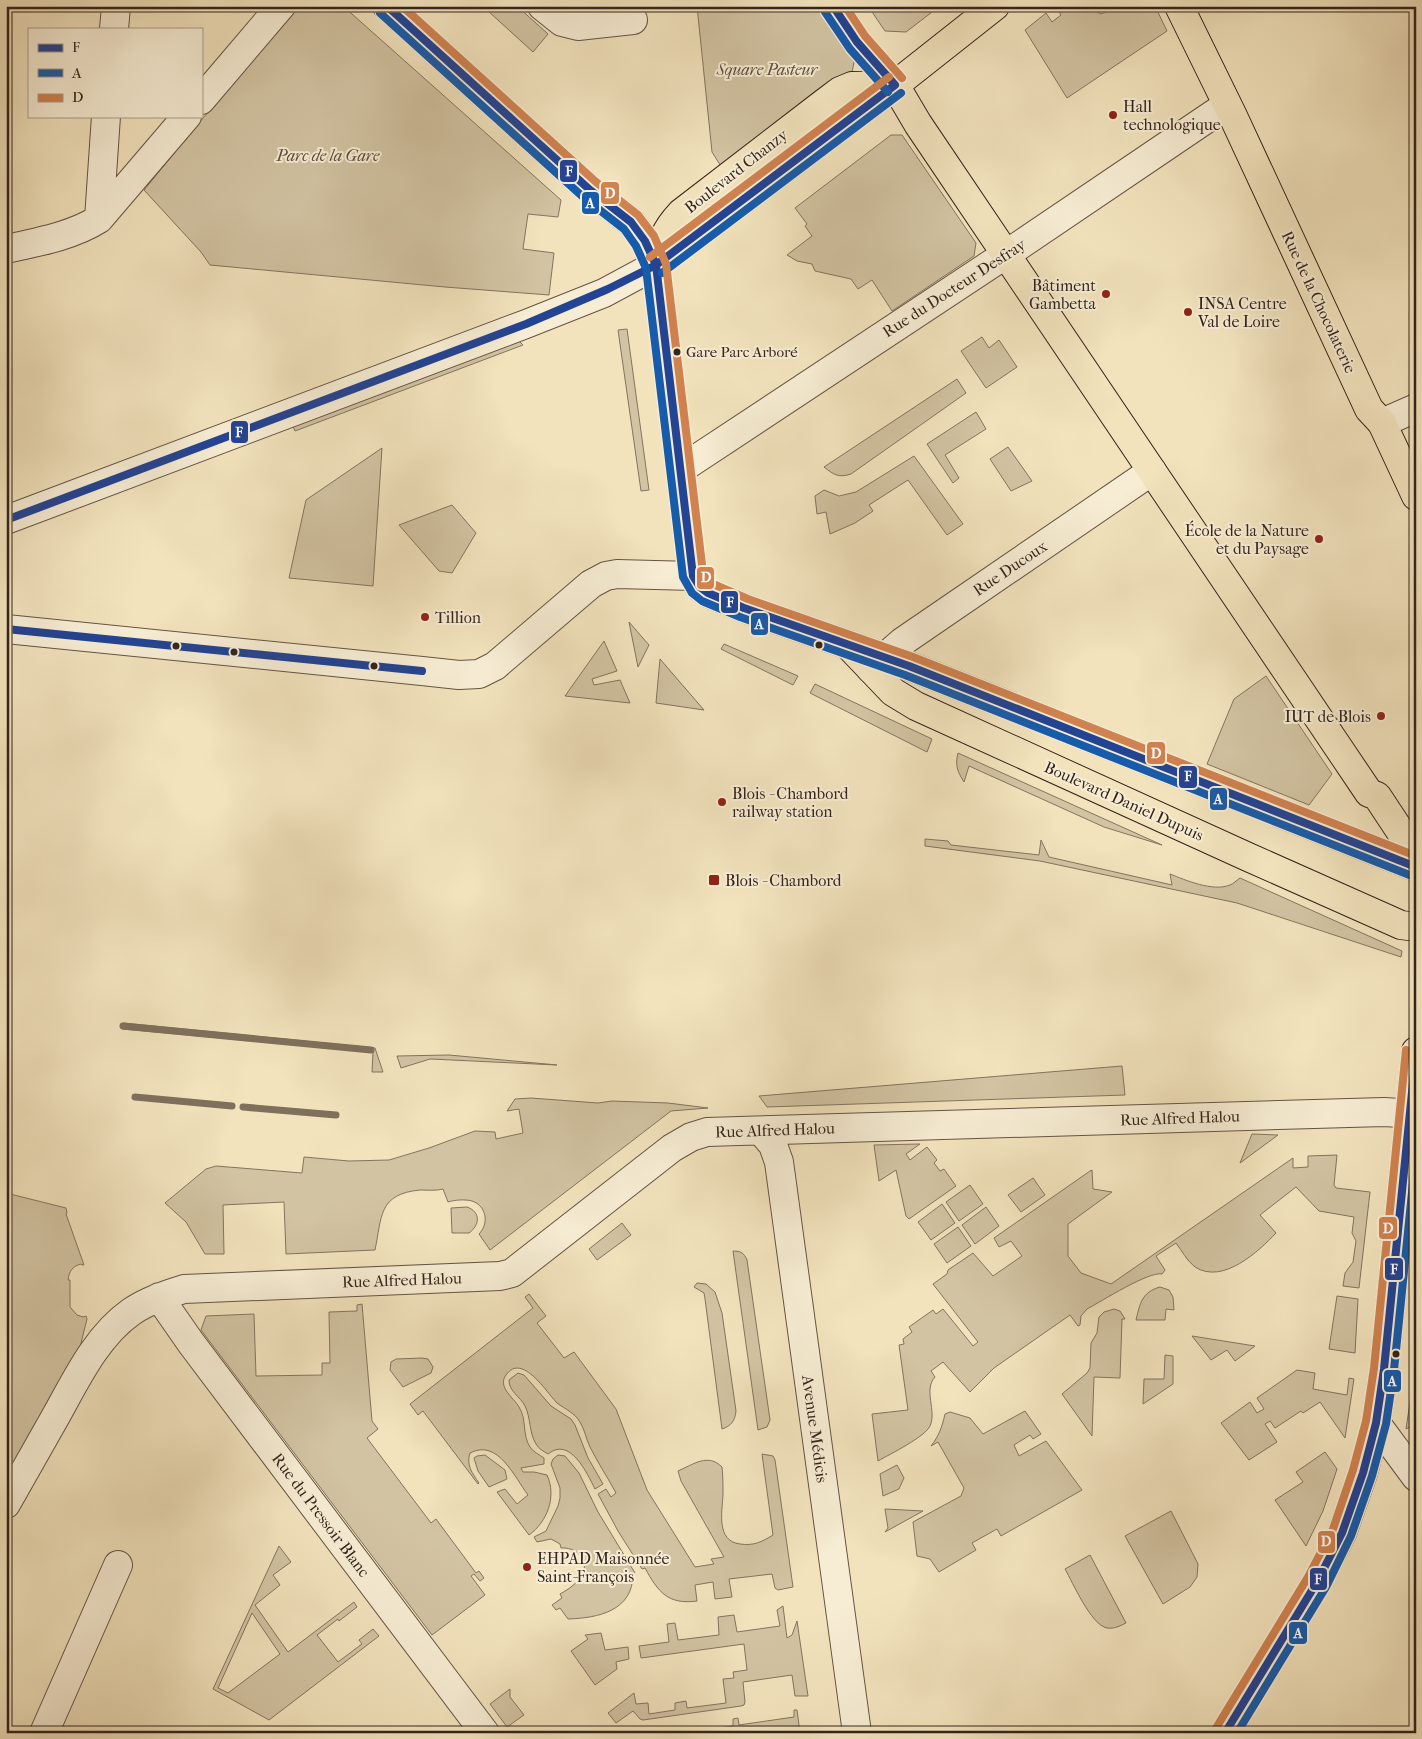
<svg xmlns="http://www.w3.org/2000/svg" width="1422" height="1739" viewBox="0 0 1422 1739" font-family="'IM FELL French Canon',serif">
<rect width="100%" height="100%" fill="#f2e3bd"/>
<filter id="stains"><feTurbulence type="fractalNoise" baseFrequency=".004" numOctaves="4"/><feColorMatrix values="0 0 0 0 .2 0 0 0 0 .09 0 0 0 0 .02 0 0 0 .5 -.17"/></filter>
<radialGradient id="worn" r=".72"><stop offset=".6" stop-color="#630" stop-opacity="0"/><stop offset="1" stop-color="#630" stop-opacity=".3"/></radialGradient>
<path fill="#d2c3a2" stroke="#83745f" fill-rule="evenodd" d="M295,6H343L561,200L558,217L528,214L523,249L554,253L549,295L445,287L210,265L201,252L144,190Z
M489,6H517L548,34L533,52L488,11L490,8Z
M697,6H818L855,58L849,86L729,179L712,152Z
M868,6H940L906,32L885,31Z
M1055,6H1093L1097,12L1101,14L1120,6H1155L1167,31L1067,98L1025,30L1046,13L1052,22L1061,15Z
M891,135H902L976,243L974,256L892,311L872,280L858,289L851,279L815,271L812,264L797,261L787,255L812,236L805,226L807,224L795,208Z
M627,329L649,490L641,491L618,330Z
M982,337L989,348L999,340L1017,367L986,388L961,351Z
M517,339L523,345L295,431L292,424Z
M957,379L966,393L851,474C839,478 834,475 824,467Z
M976,412L986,429L945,455L959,478L953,483L927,444Z
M1008,447L1032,481L1011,491L990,459Z
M382,448L373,586L289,578L306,500Z
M914,456L963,524L947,535L908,480L869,505L873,511L855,523L830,534L826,512L817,514L815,496L824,490L839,496L856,492Z
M452,505L476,533L452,573L439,571L399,525Z
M629,622L649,645L638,667Z
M604,641L617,671L592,679L594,685L620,680L630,703L565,696Z
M724,644L798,676L793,685L721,649Z
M660,659L704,710L656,703Z
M1266,676L1332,774L1309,805L1207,764L1234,699Z
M815,684L932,739L927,752L810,693Z
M958,753L1162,845L1104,827L969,766L964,782C957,771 955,765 958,753Z
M925,839L948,841L951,845L1039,855L1041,840L1049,857L1172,885L1170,874C1185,880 1213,892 1230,885C1233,884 1237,880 1240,878L1402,951L1401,957L1237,903L1040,861L925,846Z
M123,1023L375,1048L383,1072H372L373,1052L122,1029Z
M449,1055L557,1065L430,1059L401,1068L397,1056Z
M1122,1066L1125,1095L767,1107L759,1096Z
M531,1098L598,1103L612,1101L668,1103L708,1108L671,1111L490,1250L479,1234C489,1224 487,1206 472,1201C465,1199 454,1200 448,1202L443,1189C436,1191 428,1190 420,1190C378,1194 382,1217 375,1250L286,1254L284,1202L223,1205L224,1254H205L186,1222L165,1203L206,1169L216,1166L302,1173L304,1157L349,1161L389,1160L429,1148L475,1131L495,1132L496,1139L523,1133L519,1109L507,1111L515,1099Z
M1252,1134L1278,1135L1240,1163Z
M920,1144L906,1154L910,1160L927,1147L937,1160L934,1163L940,1171L944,1169L956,1186L909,1219L906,1216L896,1170L879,1181L874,1145Z
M1337,1155L1334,1185L1336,1188L1370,1192L1359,1288L1343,1286L1345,1273L1353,1262L1356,1241L1352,1233L1354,1217L1319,1211L1296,1187L1260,1215L1276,1233C1259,1251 1223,1285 1195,1267C1187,1261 1182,1251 1176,1243L1156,1256L1165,1270L1162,1274C1149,1271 1102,1301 1087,1309L1081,1316L1080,1325L1078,1326L1070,1315L994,1368L970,1392L943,1362L931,1371L935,1377C923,1390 937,1411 930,1426C925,1437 890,1454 878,1461L872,1414L908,1410L899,1345L904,1344L903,1339L912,1332L909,1327L933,1310L936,1314L943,1309L973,1346L978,1342L933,1284L947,1274L948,1270L973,1253L993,1276L1022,1256L1011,1241L999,1247L994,1238L1090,1171L1092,1170L1093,1189L1112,1192L1068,1224V1256L1081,1273L1111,1284L1293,1158V1168L1308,1167V1156Z
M1033,1178L1045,1195L1021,1212L1008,1195Z
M970,1185L983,1204L959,1221L946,1202Z
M6,1193L66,1208L67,1213L66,1214L84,1265H82L81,1264C73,1266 69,1271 68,1280H70V1307L77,1315L83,1317L86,1316L87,1319L80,1347L6,1476Z
M942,1204L955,1223L931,1240L918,1222Z
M467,1207C481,1212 480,1225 469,1233H452L451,1208Z
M986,1207L999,1226L975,1244L962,1225Z
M622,1223L631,1235L597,1260L589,1249Z
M958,1227L971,1246L947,1263L934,1244Z
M733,1251C741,1251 744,1253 747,1260L770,1420L767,1427L758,1430Z
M697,1283L706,1284L715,1292L722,1313L736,1411C735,1421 731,1426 722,1429L705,1299L704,1293L694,1287Z
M1160,1287L1169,1290L1173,1297L1174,1310L1166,1309L1165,1320H1136C1140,1303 1142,1292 1160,1287Z
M529,1294L546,1316L537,1323L564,1358L574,1352L616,1409L647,1490L695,1567L714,1564L711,1559L724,1557L681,1481L678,1471C694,1464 708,1453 722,1467C723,1476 723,1486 723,1495C722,1512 716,1541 740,1544C753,1546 762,1542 773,1535L762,1454L773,1456L775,1460L793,1587L778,1590L775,1588L772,1574L729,1579L732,1597L715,1599L713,1582L695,1585L697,1601C668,1605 658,1592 645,1568L642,1569L618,1531L598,1494L606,1489L611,1497L616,1493C608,1478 598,1463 590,1447C586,1439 585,1430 580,1422C575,1413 565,1409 557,1403C547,1393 522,1352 506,1375C497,1387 514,1398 519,1407C527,1419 522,1435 530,1447C533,1452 540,1455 544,1458V1464L521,1468L523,1472H534L547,1475C557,1497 547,1522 529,1535L497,1492L505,1489L517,1504L528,1495C515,1478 498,1438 470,1453C466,1465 472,1473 479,1483L478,1484L423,1411L418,1415L410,1404L533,1308L525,1297Z
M1337,1296L1358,1299L1355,1353L1329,1349Z
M362,1304L372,1421L378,1429L367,1438L431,1523L436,1519L476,1573L479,1571L484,1578L480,1581L474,1574L471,1576L485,1595L432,1635L201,1330L206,1316L254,1314L256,1376L322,1375V1363H330L329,1312L357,1311V1305Z
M1114,1309L1120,1311L1125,1319H1122L1120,1378L1094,1377L1092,1436L1062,1394L1087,1373L1090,1368L1091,1343L1097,1333L1099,1317L1104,1312Z
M1192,1336L1255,1346L1235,1361L1227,1350L1211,1360Z
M1165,1355L1173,1356V1384L1143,1404L1144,1379H1164Z
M422,1358L428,1359L433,1367L431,1373L403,1387L390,1370L391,1362L396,1359Z
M1416,1362C1416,1384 1416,1404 1412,1426L1406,1429Z
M1297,1370L1315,1373L1313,1389L1347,1395L1349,1378L1354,1379L1345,1438L1320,1402L1303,1413L1301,1411L1275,1428L1270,1421L1265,1424L1277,1442L1249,1460L1221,1423L1250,1402L1257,1413L1264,1409L1257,1398Z
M518,1373L524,1375L551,1406L571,1419L575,1425L588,1458L603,1484L595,1489C587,1473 570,1436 548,1454C543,1451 539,1449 536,1444C529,1433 531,1418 525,1406C520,1396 509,1392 509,1380Z
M1025,1411L1041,1434L1033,1439L1030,1435L1014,1445L1019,1456L1046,1441L1082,1490L1001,1536L997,1529L972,1543L976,1550L939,1572L930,1559L917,1556L913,1522L961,1496L964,1488L938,1442L931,1446C939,1436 942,1427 945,1414L950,1412L970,1418L983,1434Z
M1325,1452L1337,1469L1323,1511L1306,1546L1275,1500L1303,1482L1296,1472Z
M485,1455L505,1470L507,1479L489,1487L478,1471L474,1458L477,1456Z
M558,1455L565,1456L579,1473L598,1512L635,1573L633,1574C633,1611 598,1618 568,1619L560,1608L556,1610L552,1605L562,1598L560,1594C569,1589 578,1583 583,1573C589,1558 575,1547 561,1548L560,1544L551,1539L537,1542L534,1537L546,1531L558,1506L560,1498V1488L551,1464L553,1459Z
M897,1465L904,1478L899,1489L883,1496L880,1474Z
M885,1509L923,1511L885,1532L888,1528Z
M1171,1511L1198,1564L1197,1577L1190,1587L1163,1604L1125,1536Z
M279,1546L291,1562L273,1575L280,1585L255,1605L288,1652L354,1602L357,1607L339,1621L338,1619L317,1635L338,1662L362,1644L359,1640L373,1629L379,1636L269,1720L213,1689ZM252,1613L280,1654L228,1693L218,1688Z
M1090,1555L1126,1623C1120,1626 1114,1629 1107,1628C1091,1625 1073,1583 1065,1569Z
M783,1606L787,1638L792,1635L797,1621L808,1696H795L792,1675L743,1682L745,1702L744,1705L741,1706L643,1720L640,1719L633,1711L616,1723L608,1713L634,1693L636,1704L648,1703L649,1714L675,1710V1703L686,1701L687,1708L726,1703L723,1679L734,1678L733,1672L747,1670L744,1644L641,1658L639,1646L669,1642L667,1624L675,1623L678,1640L719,1635L718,1617L734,1615L737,1632L780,1626L777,1610Z
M601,1633L605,1650L628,1647L629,1659L616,1662L617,1669L595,1685L571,1651L588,1639L585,1635Z
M510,1689V1697L524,1715L507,1727L490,1704Z
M794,1710H797L800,1733H683L733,1726V1719L738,1718L739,1725L794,1717Z"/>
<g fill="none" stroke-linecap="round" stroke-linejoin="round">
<path stroke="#7f705c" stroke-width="7" d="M123,1026L371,1050
M135,1097L232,1106
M243,1107L336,1115"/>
<g stroke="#645444" stroke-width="30">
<path id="minor" d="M542,6L562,22L578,26L633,20
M114,29L116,6
M201,100L281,6
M99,219L106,116
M6,249C38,242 72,236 99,219L187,116
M1382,423L1416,408
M681,469L1020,245L1227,105
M6,520L526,324L604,293L656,265
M6,629L422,671L459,675L479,674L495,666L591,584L606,576L617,574L693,576
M871,669L902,642L1152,471
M761,1131L773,1145L779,1162L857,1733
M159,1297L191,1343L485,1733
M1376,1423L1416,1477
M6,1504C23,1474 40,1444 57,1414C77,1378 97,1336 131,1312C147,1301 165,1295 184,1289L500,1276L512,1273L672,1148L691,1137L707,1132L1384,1112L1416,1114
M44,1733L118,1565"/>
</g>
<g stroke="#34241c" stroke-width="30">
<path id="major" d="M387,6L590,190L631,222L645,241L656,265L693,576L700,587L708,593L744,608L909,666L1416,867
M833,6L857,42L895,85L918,124L1369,793L1377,796L1416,855
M1179,6L1232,114L1369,409L1382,423L1416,496
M656,265L895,85L995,6
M656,265C661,242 665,230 681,213L824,103L840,91L852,86L895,85
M852,649L893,692L916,706L1248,857L1401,925L1416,927
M1225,1733L1317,1582L1342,1533L1363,1473L1376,1423L1384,1369L1416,1051"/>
</g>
<use href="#minor" stroke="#f7edd4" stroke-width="28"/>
<use href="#major" stroke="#f2e3bd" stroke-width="28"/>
<g stroke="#f7edd4" stroke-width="11">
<path id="bus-1" d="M387,6L590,190L631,222L645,241L656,265L693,576L700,587L708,593L744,608L909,666L1416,867
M833,6L857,42L895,85
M6,520L526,324L608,289L656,265L895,85
M6,629L422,671
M1225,1733L1317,1582L1342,1533L1363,1473L1376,1423L1384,1369L1416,1053"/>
</g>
<g stroke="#f7edd4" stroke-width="11">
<path id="bus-2" d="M825,12L850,49L888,92
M380,13L583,197L624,229L636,246L646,268L683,577L692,593L702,601L740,617L905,675L1412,876
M662,273L901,93
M1237,1733L1326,1587L1351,1536L1372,1476L1386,1424L1394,1370L1416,1153"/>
</g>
<g stroke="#f7edd4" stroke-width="11">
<path id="bus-3" d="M402,6L596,182L638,215L654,236L666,264L703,573L707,580L713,584L748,599L913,657L1416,856
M845,6L865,36L902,78
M650,257L889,77
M1216,1728L1308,1577L1333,1529L1353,1470L1366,1421L1374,1368L1406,1050"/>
</g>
<use href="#bus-1" stroke="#234393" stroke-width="8"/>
<use href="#bus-2" stroke="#175bab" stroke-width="8"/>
<use href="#bus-3" stroke="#d0824f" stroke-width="8"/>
</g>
<g fill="#8f2418" stroke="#f7edd4" stroke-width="2">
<circle cx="1113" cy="115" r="5"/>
<circle cx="1106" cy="294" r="5"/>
<circle cx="1188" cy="312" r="5"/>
<circle cx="1319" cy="539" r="5"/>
<circle cx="425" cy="617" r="5"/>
<circle cx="1381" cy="716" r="5"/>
<circle cx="722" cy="802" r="5"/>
<rect x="708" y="874" width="12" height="12" rx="2.5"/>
<circle cx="527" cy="1567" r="5"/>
</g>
<g fill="#34241c" stroke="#f7edd4" stroke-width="2">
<circle cx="677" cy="352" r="4.5"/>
<circle cx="819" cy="645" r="4.5"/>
<circle cx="176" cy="646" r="4.5"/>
<circle cx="234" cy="652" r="4.5"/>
<circle cx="374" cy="666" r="4.5"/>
<circle cx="1396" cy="1354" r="4.5"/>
</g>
<g text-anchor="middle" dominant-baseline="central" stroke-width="4" stroke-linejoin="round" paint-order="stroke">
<g font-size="15" fill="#34241c" stroke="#f7edd4" text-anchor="start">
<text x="686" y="352">Gare Parc Arboré</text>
</g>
<g font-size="16" font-style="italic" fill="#5c4c3e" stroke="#f7edd4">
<text x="767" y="69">Square Pasteur</text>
<text x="328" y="155">Parc de la Gare</text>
</g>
<g font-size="16" fill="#34241c" stroke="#f7edd4" text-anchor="start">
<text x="1123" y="106">Hall<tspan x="1123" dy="18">technologique</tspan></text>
<text x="1096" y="285" text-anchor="end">Bâtiment<tspan x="1096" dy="18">Gambetta</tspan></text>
<text x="1198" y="303">INSA Centre<tspan x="1198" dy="18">Val de Loire</tspan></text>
<text x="1309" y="530" text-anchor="end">École de la Nature<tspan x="1309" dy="18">et du Paysage</tspan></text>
<text x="435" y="617">Tillion</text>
<text x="1371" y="716" text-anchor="end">IUT de Blois</text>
<text x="732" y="793">Blois - Chambord<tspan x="732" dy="18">railway station</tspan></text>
<text x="725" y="880">Blois - Chambord</text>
<text x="537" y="1558">EHPAD Maisonnée<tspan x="537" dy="18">Saint-François</tspan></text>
</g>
<g font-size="16" fill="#34241c" stroke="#f7edd4">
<text transform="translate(736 171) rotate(-38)">Boulevard Chanzy</text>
<text transform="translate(954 288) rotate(-33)">Rue du Docteur Desfray</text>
<text transform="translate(1319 302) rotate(65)">Rue de la Chocolaterie</text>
<text transform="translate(1010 568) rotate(-34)">Rue Ducoux</text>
<text transform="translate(1124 801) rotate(24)">Boulevard Daniel Dupuis</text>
<text transform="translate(1180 1118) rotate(-2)">Rue Alfred Halou</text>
<text transform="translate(775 1130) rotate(-2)">Rue Alfred Halou</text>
<text transform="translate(402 1280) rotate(-2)">Rue Alfred Halou</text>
<text transform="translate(815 1429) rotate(82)">Avenue Médicis</text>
<text transform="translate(321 1515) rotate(53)">Rue du Pressoir Blanc</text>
</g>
</g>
<g stroke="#f7edd4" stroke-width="2">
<rect x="559" y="159" width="19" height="24" rx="5" fill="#234393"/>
<rect x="600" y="181" width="20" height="24" rx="5" fill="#d0824f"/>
<rect x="581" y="191" width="19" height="24" rx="5" fill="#175bab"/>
<rect x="230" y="420" width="19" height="24" rx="5" fill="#234393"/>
<rect x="696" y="566" width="19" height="24" rx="5" fill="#d0824f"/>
<rect x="720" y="590" width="19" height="24" rx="5" fill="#234393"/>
<rect x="750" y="612" width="19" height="24" rx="5" fill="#175bab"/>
<rect x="1146" y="741" width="20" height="24" rx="5" fill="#d0824f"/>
<rect x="1178" y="765" width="20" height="24" rx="5" fill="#234393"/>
<rect x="1209" y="787" width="19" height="24" rx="5" fill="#175bab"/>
<rect x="1378" y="1216" width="20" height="24" rx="5" fill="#d0824f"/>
<rect x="1384" y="1257" width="20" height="24" rx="5" fill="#234393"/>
<rect x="1383" y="1369" width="19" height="24" rx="5" fill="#175bab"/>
<rect x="1317" y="1530" width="19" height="24" rx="5" fill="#d0824f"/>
<rect x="1309" y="1567" width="19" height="24" rx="5" fill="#234393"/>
<rect x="1288" y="1621" width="20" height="24" rx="5" fill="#175bab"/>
</g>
<g font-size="14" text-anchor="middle" font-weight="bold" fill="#fff">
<text x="569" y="176">F</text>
<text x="610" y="198">D</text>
<text x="590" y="208">A</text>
<text x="239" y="437">F</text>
<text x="706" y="582">D</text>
<text x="730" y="607">F</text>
<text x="759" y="629">A</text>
<text x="1156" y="758">D</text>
<text x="1188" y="781">F</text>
<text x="1218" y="804">A</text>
<text x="1388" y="1233">D</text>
<text x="1394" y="1274">F</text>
<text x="1392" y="1386">A</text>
<text x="1326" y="1546">D</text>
<text x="1318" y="1584">F</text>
<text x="1298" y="1638">A</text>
</g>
<rect width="1422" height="1739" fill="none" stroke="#f2e3bd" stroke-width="25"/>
<rect x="8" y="8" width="1407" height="1724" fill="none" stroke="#34241c" stroke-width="2.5"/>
<rect x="12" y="12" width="1397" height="1714" fill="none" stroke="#34241c"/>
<rect x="28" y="28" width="175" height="90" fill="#f7edd4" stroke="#a99d8a"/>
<rect x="38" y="44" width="25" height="8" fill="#234393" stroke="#a99d8a"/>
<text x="72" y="52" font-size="15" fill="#34241c">F</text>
<rect x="38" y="69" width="25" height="8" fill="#175bab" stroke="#a99d8a"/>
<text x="72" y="78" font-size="15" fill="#34241c">A</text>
<rect x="38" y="94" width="25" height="8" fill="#d0824f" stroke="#a99d8a"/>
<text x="72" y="102" font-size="15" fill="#34241c">D</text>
<rect width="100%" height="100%" filter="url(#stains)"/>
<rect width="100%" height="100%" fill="url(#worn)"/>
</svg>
